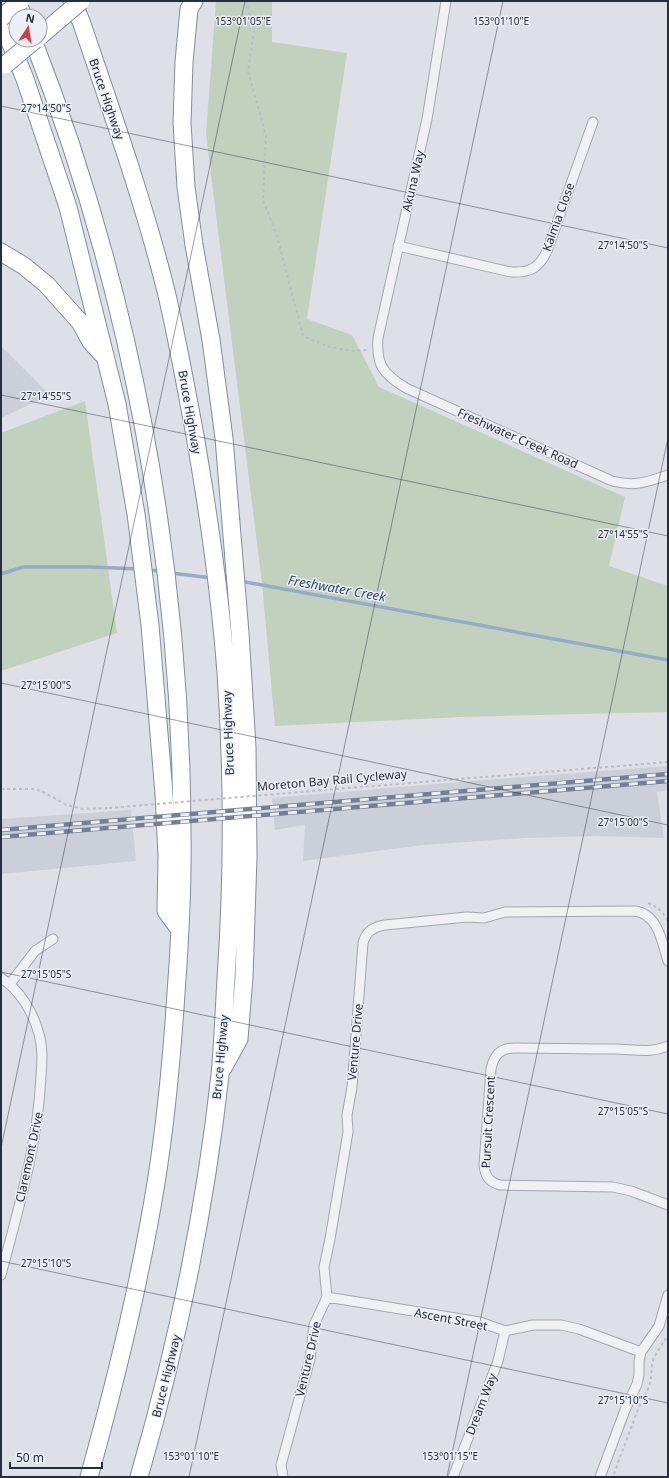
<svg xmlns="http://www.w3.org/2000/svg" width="669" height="1478" viewBox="0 0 669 1478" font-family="'Noto Sans',sans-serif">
<rect width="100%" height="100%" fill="#dde0e7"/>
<path fill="#cbcfd9" d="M1,346L50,395L1,418Z
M668,766V790L657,792L664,838L596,836L526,838L422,845L303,861L305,825L275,830L272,798L471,781Z
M131,810L136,861L1,874V819Z"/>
<path fill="#c1d1be" d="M216,1H272V42L347,53L307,319L352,335L379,387L625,497L609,566L668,586V712L461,717L275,726L262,583L206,134Z
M85,401L117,633L1,671V433Z"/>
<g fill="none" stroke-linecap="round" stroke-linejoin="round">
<path stroke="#97abc8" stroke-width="3.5" d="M147,570L161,571
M171,573L212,578
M1,574L23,567H91L139,569
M240,581L668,660"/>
<g stroke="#a2a7b1" stroke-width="11">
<path id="street" d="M446,1L427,119L378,338C376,365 383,374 406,388L612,481C635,487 647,482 668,475
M398,246L511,272C530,273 539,268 547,251L593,122
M1,978C20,990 33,1012 39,1034C43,1048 42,1062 41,1076C38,1144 18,1210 1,1275
M10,984L35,951L53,939
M668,1046C648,1054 634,1049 614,1049C581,1049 548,1048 515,1048C500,1048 494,1055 491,1069L484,1165C485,1176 489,1182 500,1185L613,1187L631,1191L668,1205
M327,1297L480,1322L505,1331L533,1325H561L579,1329L641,1352
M283,1477L281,1465L310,1359L314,1325L327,1297L324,1267L330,1239L348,1132L347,1115L352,1087L363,943C366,931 374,927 385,925L467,917L484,918L505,912L635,911C658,914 662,942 668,961
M453,1477L498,1361L505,1331
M600,1477L625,1410L637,1384L639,1375V1361L641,1352L659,1326L668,1295"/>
</g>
<g stroke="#848c9e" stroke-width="19">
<path id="highway" d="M17,1L23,16
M72,1L81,21C111,110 143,199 166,291C177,337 185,383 194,430C208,510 220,592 226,673C233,775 233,877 226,979C224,1011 223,1043 220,1075C205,1211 177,1346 139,1477
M194,1L189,9L184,62L182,123L186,187L194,245L211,340L224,438L240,633L247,747L248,857L244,977L239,1039L223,1068
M1,19L25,79L68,207L117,404L136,514L150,625L164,794L167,856L166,911L180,930
M33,40C131,290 181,563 182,831C183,885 180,939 176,993C172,1056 166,1120 156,1183C140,1282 116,1380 89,1477
M1,252L24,266L46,284L80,322L91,342L105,357"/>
</g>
<path stroke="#bbbec5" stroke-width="2" stroke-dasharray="3 3" stroke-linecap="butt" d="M246,1L254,31L248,71L266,136L263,200L277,236L303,336L329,347L354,351L368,350
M1,789H35L43,792L67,805L83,809L109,808
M312,791L668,762
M648,903C658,907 665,913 668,923
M614,1474L638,1409L647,1392L651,1379L652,1364L654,1357L668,1335"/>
<use href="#street" stroke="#f0f1f5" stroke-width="9"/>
<use href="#highway" stroke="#fff" stroke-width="17"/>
<g stroke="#767e91" stroke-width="4.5">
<path id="rail" d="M1,830L668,774
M1,837L668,781"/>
</g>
<use href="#rail" stroke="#eceff5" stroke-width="3" stroke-dasharray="9" stroke-linecap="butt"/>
<g stroke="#848c9e" stroke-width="19" stroke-linecap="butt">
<path id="highway-bridge" d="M1,18L21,1
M40,36L81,1
M5,65L35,40"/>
</g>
<path stroke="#bbbec5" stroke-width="2" stroke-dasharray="3 3" stroke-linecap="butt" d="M109,808L312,791"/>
<use href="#highway-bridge" stroke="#fff" stroke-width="17"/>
</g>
<path fill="none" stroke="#262d3e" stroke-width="1" stroke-opacity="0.45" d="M1,106L668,248M1,395L668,536M1,683L668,825M1,972L668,1114M1,1148L245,1M1,1261L668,1403M189,1477L503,1M447,1477L668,438"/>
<g text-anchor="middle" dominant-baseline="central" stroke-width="3" stroke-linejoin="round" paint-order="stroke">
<g font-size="12" fill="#262d3e" stroke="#eceff5">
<text transform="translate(107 99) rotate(71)">Bruce Highway</text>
<text transform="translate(413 181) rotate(-77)">Akuna Way</text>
<text transform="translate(558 217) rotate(-70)">Kalmia Close</text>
<text transform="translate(190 412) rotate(80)">Bruce Highway</text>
<text transform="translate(518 438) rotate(24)">Freshwater Creek Road</text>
<text transform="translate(228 733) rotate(-92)">Bruce Highway</text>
<text transform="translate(332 780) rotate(-5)">Moreton Bay Rail Cycleway</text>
<text transform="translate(355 1042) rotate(-85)">Venture Drive</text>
<text transform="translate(220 1057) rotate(-85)">Bruce Highway</text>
<text transform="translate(488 1122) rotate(-87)">Pursuit Crescent</text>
<text transform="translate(29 1157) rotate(-78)">Claremont Drive</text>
<text transform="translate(451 1319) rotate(11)">Ascent Street</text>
<text transform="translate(308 1359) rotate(-77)">Venture Drive</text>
<text transform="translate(166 1376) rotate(-76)">Bruce Highway</text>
<text transform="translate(481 1404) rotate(-69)">Dream Way</text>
</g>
<g font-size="13" font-style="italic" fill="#304872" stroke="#eceff5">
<text transform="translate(337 588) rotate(10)">Freshwater Creek</text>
</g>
</g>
<g font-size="10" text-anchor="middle" fill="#262d3e" stroke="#eceff5" stroke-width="3" stroke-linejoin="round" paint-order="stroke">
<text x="243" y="25">153°01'05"E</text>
<text x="501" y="25">153°01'10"E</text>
<text x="46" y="112">27°14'50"S</text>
<text x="623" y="249">27°14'50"S</text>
<text x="46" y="400">27°14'55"S</text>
<text x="623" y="538">27°14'55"S</text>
<text x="46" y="689">27°15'00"S</text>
<text x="623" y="826">27°15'00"S</text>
<text x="46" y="978">27°15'05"S</text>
<text x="623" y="1115">27°15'05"S</text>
<text x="46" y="1267">27°15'10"S</text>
<text x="623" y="1404">27°15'10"S</text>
<text x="191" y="1460">153°01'10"E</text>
<text x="450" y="1460">153°01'15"E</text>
</g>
<rect width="669" height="1478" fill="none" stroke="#262d3e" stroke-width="4"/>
<g transform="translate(28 28) rotate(12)"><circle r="19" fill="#eceff5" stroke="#9da1ac"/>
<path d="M0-3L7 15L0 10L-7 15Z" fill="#cf3f49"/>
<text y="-6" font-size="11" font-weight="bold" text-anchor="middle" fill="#262d3e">N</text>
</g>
<path d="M10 1462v6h92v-6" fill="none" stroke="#262d3e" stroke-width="2"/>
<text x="16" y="1462" font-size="12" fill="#262d3e" stroke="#eceff5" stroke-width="3" paint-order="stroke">50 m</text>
</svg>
